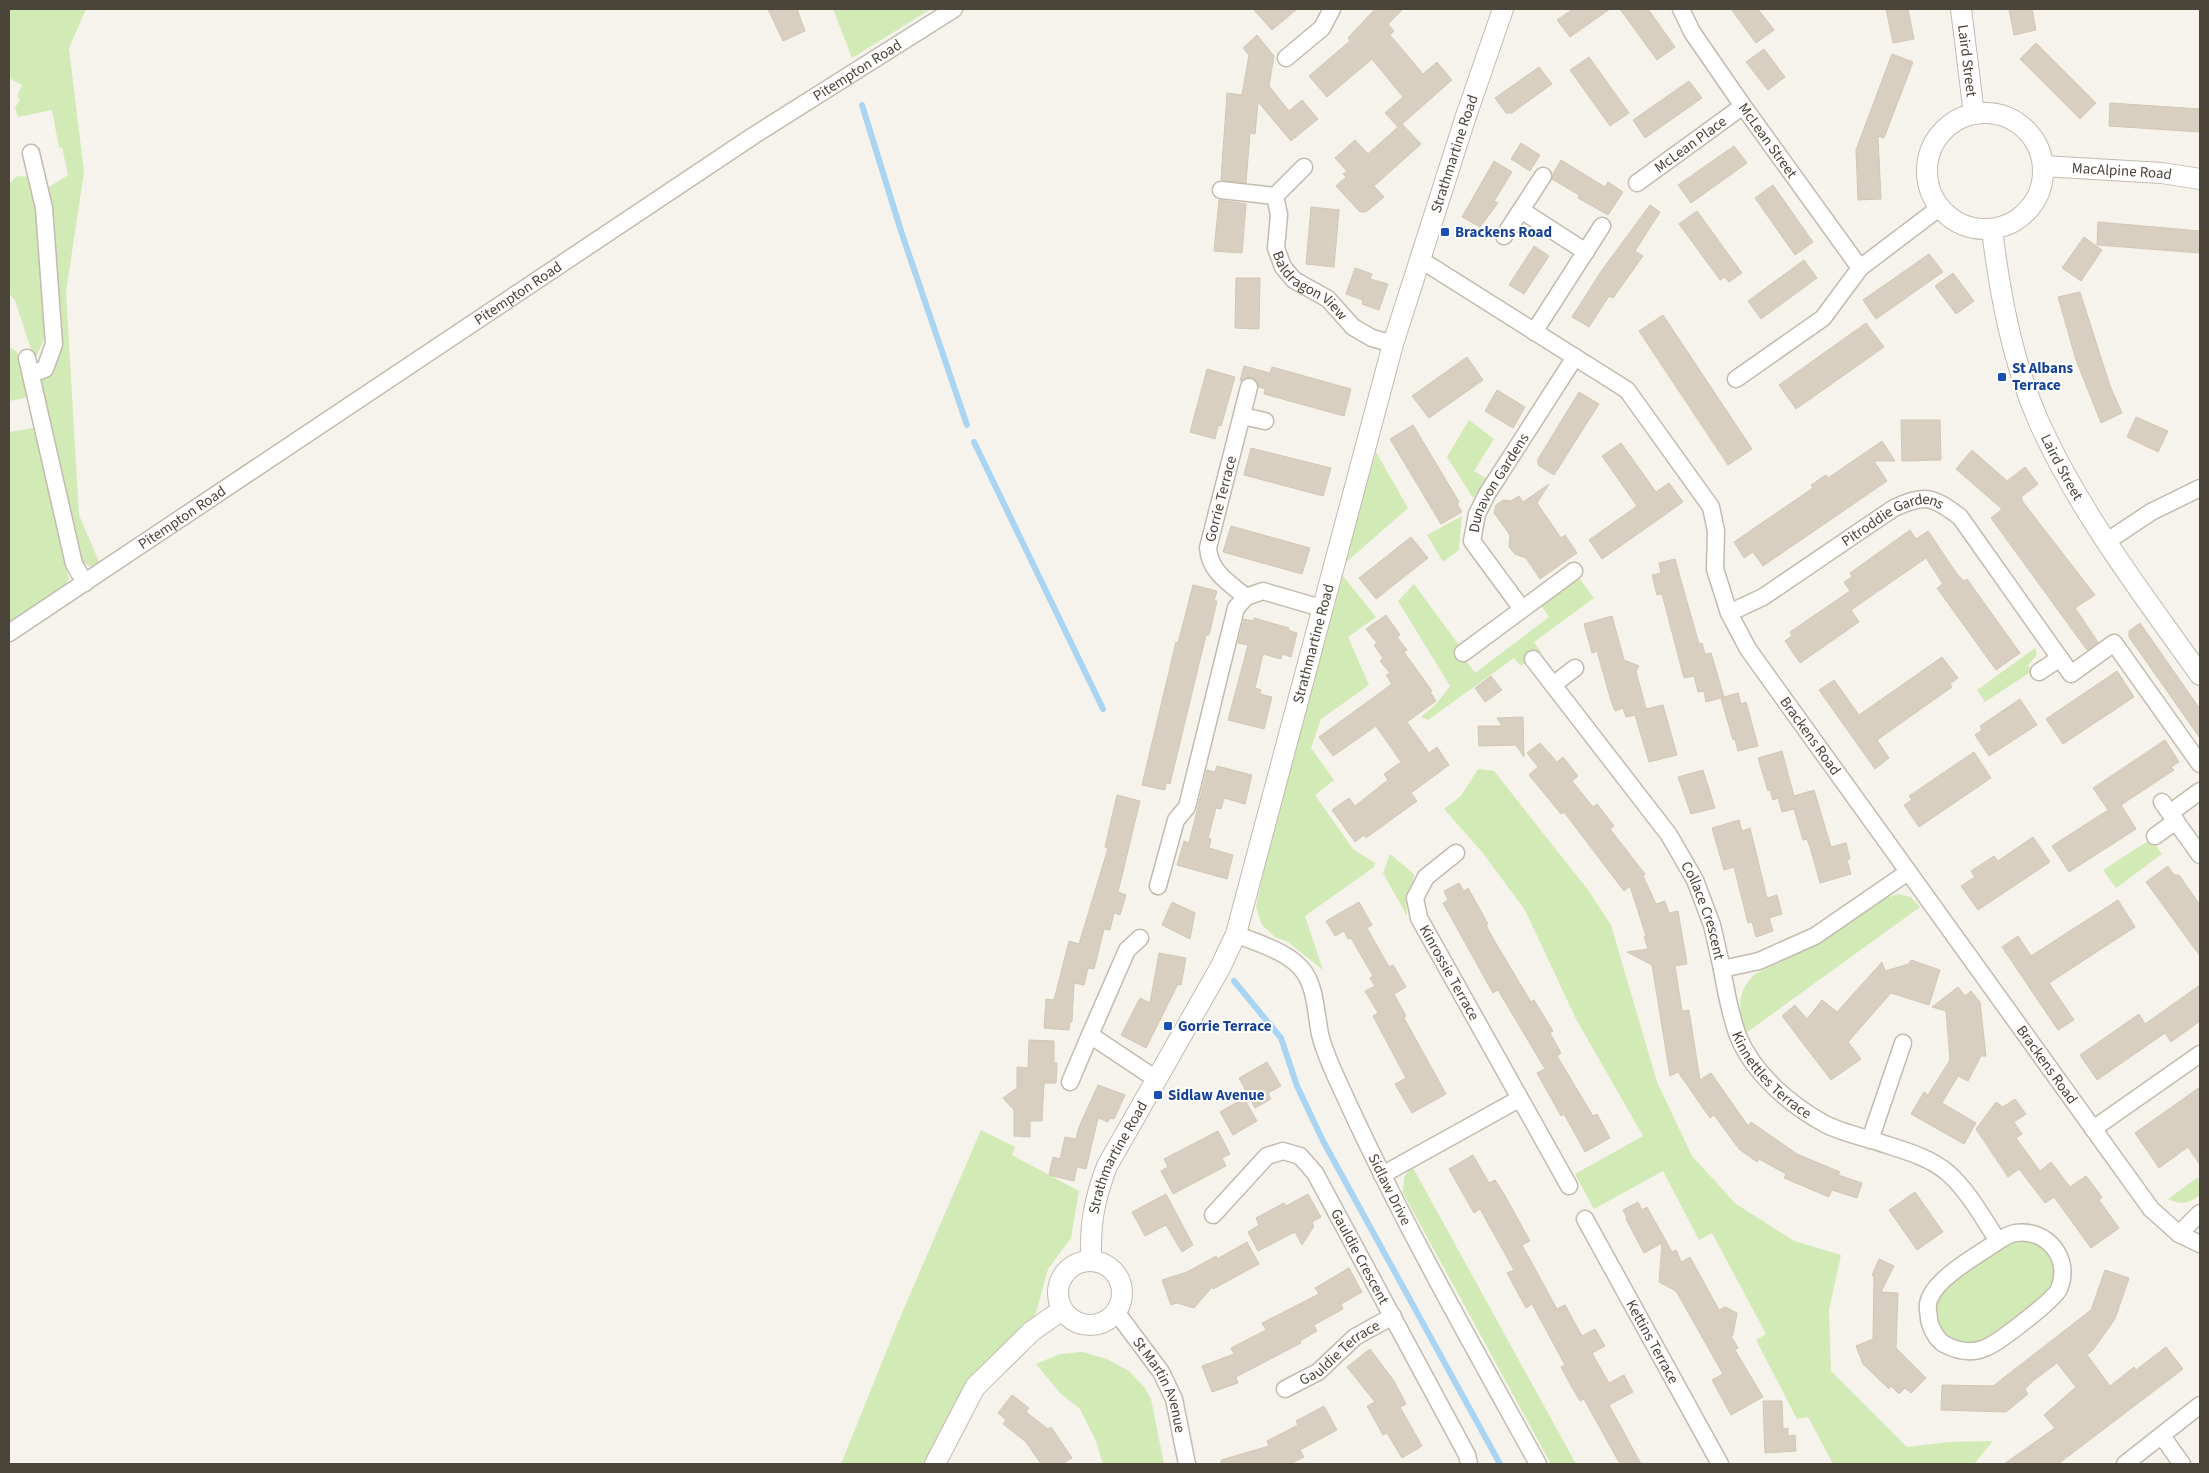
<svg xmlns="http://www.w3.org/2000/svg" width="2209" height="1473" viewBox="0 0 2209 1473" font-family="'Source Sans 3',sans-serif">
<rect width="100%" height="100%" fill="#f6f3ec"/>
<path fill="#d2eab5" d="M9,9H86L69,48L84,172L66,292L79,515L100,564L91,567L81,561L40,379L49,375L46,189L68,175L62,147L59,148L52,110L18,117L15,108L20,99L17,96L22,85L9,78Z
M833,9H931L852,58Z
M17,176L31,177L38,212L47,332L37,355L33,356L15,300L9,294V184Z
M9,347L17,352L30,397L9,401Z
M1469,420L1494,439L1474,471L1487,479L1473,498L1447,457Z
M39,427L63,535L61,550L69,579L61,591L9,625V432Z
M1376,452L1408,508L1342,566Z
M1462,516L1459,550L1443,562L1427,535Z
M1577,575L1594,598L1534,642L1541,652L1521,666L1514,658L1428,720L1421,717L1437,703L1450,686L1398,601L1414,584L1459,645L1457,648L1475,673L1549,617L1540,604Z
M1343,576L1376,617L1348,637L1369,685L1321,719L1311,748L1334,780L1315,795L1353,849L1375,863L1374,867L1305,916L1323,970L1288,942L1275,937L1262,925L1256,907L1274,823Z
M2035,648L2037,654L2028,666L2032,671L1985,702L1977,690Z
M1478,769L1494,771L1588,890L1611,925L1657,1082L1692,1156L1736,1204L1794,1241L1841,1255L1829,1310L1831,1371L1907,1447L1949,1442L1993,1441L1974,1464H1833L1808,1417L1797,1419L1756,1340L1766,1334L1712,1233L1699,1240L1663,1171L1594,1209L1575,1174L1643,1136L1576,1019L1525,910L1482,852L1444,809L1461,796Z
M2151,839L2162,854L2116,888L2103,870Z
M1390,854L1415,875L1406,896L1407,916L1383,873Z
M1898,894L1911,897L1920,907L1746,1033C1738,1010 1736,991 1755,974L1819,943L1886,898Z
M981,1130L1015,1147L1012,1155L1079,1191L1071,1238L1048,1269L1036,1313L1021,1334L970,1384L925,1464H841L899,1320Z
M1412,1166L1576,1464H1551L1403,1193L1404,1177Z
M2198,1177L2200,1195C2188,1204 2181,1205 2168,1199Z
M2016,1241C2031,1242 2044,1245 2050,1259C2067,1295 2014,1318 1990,1335C1963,1354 1925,1333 1938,1300C1944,1284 2000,1248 2016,1241Z
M1083,1352L1107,1359L1129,1371L1145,1388L1151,1399L1164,1464H1103L1096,1441L1080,1409L1061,1394L1036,1364L1060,1354Z"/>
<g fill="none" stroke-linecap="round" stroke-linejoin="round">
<path stroke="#a9d4f2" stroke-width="6" d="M862,105L901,231L967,425
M974,442L1103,709
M1234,981L1281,1038L1297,1086L1323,1141L1500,1464"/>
</g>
<path fill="#d8cfc1" stroke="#d3c7b4" d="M768,9H797L805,31L783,41Z
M1253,9H1297L1272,30Z
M1375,9H1403L1388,24L1394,31L1390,35L1423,74L1437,62L1452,80L1402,124L1421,144L1374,186L1384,197L1366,212H1360L1336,186L1346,177L1343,174L1347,171L1335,158L1355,140L1368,154L1398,127L1385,113L1403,97L1372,59L1327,97L1309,76L1350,41L1348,38Z
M1573,9H1610L1570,37L1557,20Z
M1620,9H1648L1675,47L1657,60Z
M1731,9H1758L1774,30L1756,43Z
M1886,9H1908L1914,39L1893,43Z
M2009,9H2032L2036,30L2014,35Z
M1257,35L1274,56L1269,86L1289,111L1302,100L1318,119L1291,141L1258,102L1255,134L1250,133L1246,183L1221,180L1227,93L1242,95L1249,55L1243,48Z
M2036,43L2096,103L2080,119L2020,59Z
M1764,49L1785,77L1768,90L1746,62Z
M1892,54L1913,62L1884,138L1878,136L1881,199L1858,200L1856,150Z
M1589,57L1629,113L1610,126L1570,70Z
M1539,67L1552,84L1512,113H1506L1495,98Z
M1689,81L1702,98L1645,138L1633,120Z
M2110,103L2200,109V132L2109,126Z
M1521,143L1540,155L1530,171L1511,159Z
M1734,146L1747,163L1691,203L1678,185Z
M1561,160L1605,187L1608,182L1623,192L1608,215L1578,198L1579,195L1552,179L1553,174Z
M1494,161L1512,172L1494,201L1498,203L1480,227L1462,217Z
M1773,185L1813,242L1795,255L1755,198Z
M1219,200L1246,204L1242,253L1214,251Z
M1650,205L1660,212L1635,251L1643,256L1613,298L1609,296L1589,327L1572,317L1602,270Z
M1311,207L1339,210L1334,267L1306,264Z
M1697,211L1742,273L1729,282L1725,277L1720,280L1679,224Z
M2098,222L2200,231V253L2097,245Z
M2084,237L2102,250L2081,281L2062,268Z
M1534,246L1549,256L1524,294L1509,285Z
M1929,254L1943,272L1876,319L1863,300Z
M1804,260L1817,278L1761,319L1748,301Z
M1355,268L1372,274L1370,279L1388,284L1379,310L1362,304L1363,300L1346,294Z
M1953,273L1974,301L1956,314L1935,286Z
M1236,278H1260L1259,329L1235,328Z
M2080,292L2110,386L2122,413L2101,423L2076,360L2058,297Z
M1663,315L1752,449L1728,465L1639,331Z
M1866,323L1884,347L1796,409L1779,385Z
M1467,357L1483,380L1429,418L1412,396Z
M1244,366L1270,373L1272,367L1351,389L1344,416L1264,394L1265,389L1259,387L1256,380L1252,377L1240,381Z
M1207,369L1235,377L1221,426L1218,425L1215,439L1190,432Z
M1497,390L1525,407L1513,428L1485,411Z
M1579,392L1599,404L1554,475L1538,465V459Z
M2136,417L2168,431L2158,452L2127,437Z
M1901,420H1940L1941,460L1902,461Z
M1413,425L1459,502L1457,504L1462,512L1441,524L1390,439Z
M1882,441L1895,461H1874L1887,481L1763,566L1753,552L1744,558L1734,542L1813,488L1811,485L1826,475L1828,478Z
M1621,443L1656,492L1669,483L1683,502L1602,559L1589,540L1637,506L1602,456Z
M1251,448L1331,468L1323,496L1244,475Z
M1972,450L2007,481L2025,467L2038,484L2021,497L2023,502L2095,595L2075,608L2098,642L2087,650L1991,518L2002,509L1956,469Z
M1549,484L1537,503L1561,538L1565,535L1577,553L1540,579L1526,558L1515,554L1509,547L1510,535L1494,513L1496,505L1503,500L1511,501L1519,496L1523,502Z
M1231,526L1310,548L1302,574L1223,552Z
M1910,530L1916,539L1928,531L1957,574L1964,581L1967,579L2020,653L1996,670L1937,588L1943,584L1926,558L1851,610L1859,622L1800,663L1785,641L1792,636L1790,632L1850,591L1844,582L1852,577L1850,573Z
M1411,537L1428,558L1376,599L1359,578Z
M1675,559L1699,644L1702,643L1705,654L1711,653L1724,697L1706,702L1704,691L1698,692L1694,676L1684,678L1662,594L1657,595L1652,575L1661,573L1659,563Z
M1193,585L1217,591L1214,601H1217L1209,635H1206L1170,784L1166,783L1165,790L1142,785L1176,642L1178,643Z
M1386,615L1400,635L1397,637L1407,650L1404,652L1432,691L1430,692L1436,701L1407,722L1429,753L1437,747L1449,765L1411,793L1417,801L1366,838L1364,835L1355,842L1332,810L1349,798L1355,806L1388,780L1384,774L1401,762L1376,726L1333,756L1319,737L1392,684L1386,675L1390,673L1380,661L1383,658L1374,645L1377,643L1366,629Z
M1612,616L1624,660L1639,666L1636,671L1646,709L1663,705L1677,755L1649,762L1635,715L1626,717L1623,708L1615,711L1611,701L1597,651L1592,653L1584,624Z
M1254,618L1289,628L1288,630L1297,633L1291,657L1282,654L1281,659L1263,654L1255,688L1261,690L1260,694L1272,697L1264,729L1228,720L1248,645L1238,643L1244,619L1254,621Z
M2140,623L2200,709V738L2129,637V631Z
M1942,657L1958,678L1950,684L1952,687L1877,740L1889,758L1875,769L1819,690L1834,680L1859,715Z
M2117,671L2134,697L2063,744L2046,719Z
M1491,676L1502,690L1485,702L1475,688Z
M1738,693L1741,704L1746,702L1758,746L1738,751L1735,739L1733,740L1721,698Z
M2020,699L2037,725L1989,756L1975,735L1982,730L1980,726Z
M1523,717L1524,757L1516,745L1479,746L1478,726H1502L1497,718Z
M2165,740L2179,762L2171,767L2174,770L2121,805L2136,829L2069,872L2052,846L2108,810L2093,788Z
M1540,743L1557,762L1563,757L1578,776L1572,781L1593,807L1597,804L1614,826L1610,829L1645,874L1643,876L1656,904L1665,901L1669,913L1678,911L1687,964L1675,966L1682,1011L1689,1010L1700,1080L1711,1073L1748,1126L1751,1122L1797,1154L1840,1172L1838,1175L1862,1183L1857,1198L1832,1190L1829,1197L1784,1178L1786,1174L1759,1159L1757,1162L1739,1149L1714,1115L1710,1118L1678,1072L1670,1076L1652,965L1627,952L1648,949L1644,937L1646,936L1630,886L1624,891L1564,812L1561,814L1529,775L1538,767L1527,753Z
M1782,751L1794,796L1814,790L1831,847L1846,843L1850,859L1847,860L1851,874L1820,883L1810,847L1807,839L1803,840L1794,809L1782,812L1778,798L1773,800L1770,790L1768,791L1758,758Z
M1974,752L1991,778L1919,827L1904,805L1912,800L1909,796Z
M1217,766L1252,775L1245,804L1224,798L1221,809L1216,808L1208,838L1211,839L1209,848L1233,855L1227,879L1177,865L1184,841L1189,843L1207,770L1215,772Z
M1703,770L1715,808L1691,814L1678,777Z
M1117,795L1140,801L1118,892L1126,895L1120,915L1114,913L1110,930L1104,929L1094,969L1088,968L1084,985L1074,983L1072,1022H1070L1069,1030L1044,1028L1046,999L1054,1000L1069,941L1079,944L1108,848L1105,847Z
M1739,820L1742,831L1750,828L1767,898L1777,895L1782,914L1769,918L1773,931L1756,937L1752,922L1748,923L1734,867L1724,870L1712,828Z
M2033,837L2050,862L1978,910L1961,886L1975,877L1971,871L1994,856L1998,861Z
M2168,866L2174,875H2179L2200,905V956L2146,882Z
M1459,883L1464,891L1468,888L1488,924L1486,925L1491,935L1531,1002L1534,1000L1553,1031L1550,1033L1561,1053L1557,1056L1593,1116L1597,1114L1610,1138L1585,1152L1564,1114L1561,1116L1537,1073L1545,1069L1498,990L1493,993L1443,903L1448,900L1444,891Z
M2118,900L2135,927L2049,983L2074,1020L2058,1030L2002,947L2018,936L2031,956Z
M1172,902L1195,913L1190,939L1162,925Z
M1359,902L1372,925L1367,928L1389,967L1393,965L1406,987L1394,994L1406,1016L1404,1018L1446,1094L1412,1113L1395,1084L1406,1078L1373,1016L1378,1013L1365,991L1375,986L1370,978L1373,976L1351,938L1348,939L1344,931L1335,936L1326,921Z
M1159,953L1186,958L1181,985L1178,984L1146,1048L1121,1035L1140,998L1150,1003Z
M1911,960L1940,970L1929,1005L1891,993L1848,1042L1861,1059L1831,1080L1782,1016L1795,1005L1807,1019L1822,1000L1837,1012L1882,962L1885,971L1909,964Z
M2200,985V1021L2171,1042L2165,1033L2097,1080L2080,1055L2139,1014L2145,1024Z
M1958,987L1965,996L1971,991L1980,1002L1986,1056H1981L1968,1081L1958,1076L1942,1103L1976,1123L1964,1144L1911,1114L1924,1092L1928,1095L1950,1060L1946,1011L1932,1007Z
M1029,1040L1054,1041V1063H1057L1056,1083H1044L1042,1121H1030V1137L1014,1136V1110L1003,1098L1017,1088V1067L1028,1068Z
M1267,1062L1281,1086L1268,1093L1271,1099L1255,1108L1239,1078Z
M1098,1085L1125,1095L1114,1119L1110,1118L1108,1122L1098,1118L1086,1169L1077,1167L1074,1181L1049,1175L1053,1157L1060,1159L1065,1137L1076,1139L1079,1127Z
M2200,1087V1165L2188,1147L2159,1168L2135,1133Z
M1244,1098L1257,1121L1233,1135L1220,1112Z
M2015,1099L2026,1114L2014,1122L2022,1134L2016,1138L2040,1171L2051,1162L2070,1187L2086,1176L2102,1197L2099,1200L2119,1228L2091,1248L2054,1197L2045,1203L2019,1169L2008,1177L1976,1129L1996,1102L2003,1107Z
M1218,1131L1230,1154L1222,1158L1226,1166L1173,1194L1161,1171L1168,1167L1164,1159Z
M1473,1155L1489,1183L1495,1180L1504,1194L1530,1241L1522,1245L1557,1309L1565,1305L1582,1336L1595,1329L1605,1346L1592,1353L1609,1383L1624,1375L1633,1392L1609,1405L1641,1464H1620L1584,1399L1580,1401L1570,1384L1561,1367L1565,1365L1532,1304L1526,1308L1507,1273L1514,1270L1480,1209L1474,1213L1449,1169Z
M1915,1192L1943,1232L1917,1250L1889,1210Z
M1166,1194L1193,1245L1182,1252L1166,1225L1145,1236L1132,1212Z
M1308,1194L1321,1217L1312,1222L1314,1226L1302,1245L1295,1232L1258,1251L1248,1232L1259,1225L1256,1218L1284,1203L1286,1206Z
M1638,1202L1642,1210L1647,1207L1672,1252L1676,1250L1681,1262L1690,1257L1719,1310L1725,1307L1737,1313L1733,1335L1731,1336L1738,1348L1735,1350L1763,1397L1731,1415L1712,1380L1723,1374L1676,1291L1659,1282L1662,1243L1644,1253L1626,1219L1627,1218L1623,1210Z
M1247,1242L1259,1264L1213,1289L1212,1287L1194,1308L1177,1303L1171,1305L1162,1280L1187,1272L1216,1256L1217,1259Z
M1879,1259L1894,1266L1881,1292L1898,1293L1896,1348L1926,1378L1911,1393L1905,1388L1899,1394L1891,1386L1889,1389L1863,1364L1856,1346L1873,1339L1874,1277L1872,1275Z
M1349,1268L1362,1292L1341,1304L1343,1309L1314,1325L1317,1331L1300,1341L1301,1343L1236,1377L1238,1383L1212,1392L1202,1366L1234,1354L1231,1348L1266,1330L1262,1323L1319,1294L1315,1288Z
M2105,1270L2129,1278L2115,1319L2093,1350L2087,1355L2110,1386L2134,1367L2136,1370L2166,1347L2183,1369L2058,1464H2004L2055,1428L2044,1415L2076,1387L2057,1363L2033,1381L2025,1389L2028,1394L2006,1412L1941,1410L1942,1385L1993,1386L2091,1310Z
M1370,1349L1394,1381L1406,1404L1400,1407L1422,1446L1402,1458L1387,1433L1383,1435L1367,1406L1375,1402L1347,1367Z
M1012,1395L1029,1408L1026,1412L1048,1429L1051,1427L1072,1458L1062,1464H1041L1026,1442L1003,1424L1006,1420L998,1413Z
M1763,1401H1782L1783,1429L1788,1428V1436L1795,1435L1796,1451L1765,1453Z
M1324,1406L1337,1430L1300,1450L1304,1457L1290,1464H1221V1460L1269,1446L1267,1441L1298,1425L1296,1421Z"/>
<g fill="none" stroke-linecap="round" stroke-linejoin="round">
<g stroke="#c2bbae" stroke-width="19">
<g id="minor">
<path id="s1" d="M1681,9L1692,32L1743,106L1860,268"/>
<path d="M1286,58L1322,28L1332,9"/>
<path id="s2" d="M1304,167L1275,196L1279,215L1276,248L1283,267L1294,280L1328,299L1353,327L1372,338L1393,344"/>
<path id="s3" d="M1637,183L1743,106"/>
<path d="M1221,190L1275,196"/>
<path d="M1521,210L1586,252"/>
<path d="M1504,236L1543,176"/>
<path id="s4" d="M1421,260L1627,390L1711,507L1716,531L1715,569L1729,613L1748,649L2151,1209L2179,1234L2200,1244"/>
<path d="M1534,332L1602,226"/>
<path d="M27,358L74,564L85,583"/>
<path d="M31,374L45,369L54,344L44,208L31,153"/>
<path d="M1736,379L1823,318L1860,268L1939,208"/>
<path d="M1242,416L1265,421"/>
<path d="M2106,542L2151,512L2200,488"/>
<path id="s5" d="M1246,597C1228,582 1210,572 1208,548L1249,387"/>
<path id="s6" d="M1522,609L1472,541L1477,514L1487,494L1575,357"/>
<path id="s7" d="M1729,613L1763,597L1894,508C1926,494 1932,496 1960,517L2071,674L2114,643L2200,764"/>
<path id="s8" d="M9,633L753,136L954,9"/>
<path d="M1463,653L1574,571"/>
<path id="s9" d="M1533,659L1669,835L1695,880L1712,925L1722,969L1759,961L1815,936L1908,872"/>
<path d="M2039,672L2060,658"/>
<path d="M1553,685L1575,668"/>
<path d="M2162,802L2200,855"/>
<path d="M2170,813L2200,791"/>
<path d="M2155,836L2176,821"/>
<path id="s10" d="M1456,853L1426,877L1415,898L1419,918L1569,1186"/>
<path d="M1158,886L1176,820L1187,807L1236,608L1246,597L1263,591L1321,608"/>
<path id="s11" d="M1236,934C1258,944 1289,951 1304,972C1316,989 1316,1015 1320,1034C1324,1052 1334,1073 1342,1090C1400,1218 1470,1341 1538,1464"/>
<path d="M1140,938L1127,950L1090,1035L1156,1079"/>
<path id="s12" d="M1722,969C1726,992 1730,1014 1738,1036C1753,1073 1790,1105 1825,1124C1839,1131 1857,1136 1872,1140C1898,1149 1927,1155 1948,1173C1969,1192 1983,1218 1998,1241C2003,1238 2009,1234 2015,1233C2047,1228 2072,1259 2059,1289C2054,1300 1997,1344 1985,1348C1971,1354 1957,1351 1944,1344C1937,1340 1930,1327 1929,1319C1929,1314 1927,1308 1928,1304C1932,1279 1979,1255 1998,1241"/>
<path d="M1070,1082L1090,1035"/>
<path d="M2093,1129L2200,1054"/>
<path d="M1870,1140L1903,1043"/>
<path d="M1382,1175L1519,1099"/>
<path id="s13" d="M1213,1215L1267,1156L1283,1151L1300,1156L1315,1173L1467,1455L1469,1464"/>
<path id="s14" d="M1585,1219L1720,1464"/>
<path d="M2179,1234L2200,1213"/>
<path id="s15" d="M1117,1313L1161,1372L1174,1399L1187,1464"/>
<path id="s16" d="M1285,1389L1318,1372L1355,1337L1393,1316"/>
<path d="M2162,1436L2182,1464"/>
<path d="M2125,1464L2200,1405"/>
</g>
</g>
<g stroke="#c2bbae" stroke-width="22">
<g id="tertiary">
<path id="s17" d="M1961,9L1974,114"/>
<circle cx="1985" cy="171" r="58"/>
<path id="s18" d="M2043,166L2162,173L2200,179"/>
<path id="s19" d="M1992,230C2000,294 2012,360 2038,420C2079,512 2142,593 2200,675"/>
<path id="s20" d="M1091,1260C1090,1224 1094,1200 1107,1166L1220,968L1236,934L1393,344L1465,119L1503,9"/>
<circle cx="1090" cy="1293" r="32"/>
<path d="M935,1464L975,1387L1032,1331L1062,1310"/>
</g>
</g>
<use href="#minor" stroke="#fff" stroke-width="16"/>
<use href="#tertiary" stroke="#fff" stroke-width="20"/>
</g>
<g fill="#1a4fb4" stroke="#fff" stroke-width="2">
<rect x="1440" y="227" width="10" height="10" rx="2.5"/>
<rect x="1997" y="372" width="10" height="10" rx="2.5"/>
<rect x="1163" y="1021" width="10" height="10" rx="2.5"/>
<rect x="1153" y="1090" width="10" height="10" rx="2.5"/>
</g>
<g text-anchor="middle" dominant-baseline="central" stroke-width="4" stroke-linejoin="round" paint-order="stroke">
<g font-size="15" fill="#4b4439" stroke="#fff">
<text stroke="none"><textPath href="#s17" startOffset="52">Laird Street</textPath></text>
<text stroke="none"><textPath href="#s8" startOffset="1018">Pitempton Road</textPath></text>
<text stroke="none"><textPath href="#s1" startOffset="158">McLean Street</textPath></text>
<text stroke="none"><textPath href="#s3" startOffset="66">McLean Place</textPath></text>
<text stroke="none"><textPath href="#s20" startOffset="1172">Strathmartine Road</textPath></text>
<text stroke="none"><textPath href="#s18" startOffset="79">MacAlpine Road</textPath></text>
<text stroke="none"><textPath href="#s2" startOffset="146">Baldragon View</textPath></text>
<text stroke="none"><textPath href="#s8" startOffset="612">Pitempton Road</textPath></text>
<text stroke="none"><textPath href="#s19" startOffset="249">Laird Street</textPath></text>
<text stroke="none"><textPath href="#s6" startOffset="149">Dunavon Gardens</textPath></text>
<text stroke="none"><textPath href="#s5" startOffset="115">Gorrie Terrace</textPath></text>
<text stroke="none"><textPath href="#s8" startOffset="208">Pitempton Road</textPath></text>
<text stroke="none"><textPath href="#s7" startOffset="191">Pitroddie Gardens</textPath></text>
<text stroke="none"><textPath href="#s20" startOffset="662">Strathmartine Road</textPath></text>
<text stroke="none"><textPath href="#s4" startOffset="644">Brackens Road</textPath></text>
<text stroke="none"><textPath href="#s9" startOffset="306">Collace Crescent</textPath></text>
<text stroke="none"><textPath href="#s10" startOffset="145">Kinrossie Terrace</textPath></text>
<text stroke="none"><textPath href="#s4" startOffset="1049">Brackens Road</textPath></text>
<text stroke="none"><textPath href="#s12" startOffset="121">Kinnettles Terrace</textPath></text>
<text stroke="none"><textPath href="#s20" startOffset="108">Strathmartine Road</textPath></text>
<text stroke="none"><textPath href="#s11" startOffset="314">Sidlaw Drive</textPath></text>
<text stroke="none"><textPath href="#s13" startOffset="232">Gauldie Crescent</textPath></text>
<text stroke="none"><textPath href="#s14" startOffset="140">Kettins Terrace</textPath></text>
<text stroke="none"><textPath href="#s16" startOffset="66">Gauldie Terrace</textPath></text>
<text stroke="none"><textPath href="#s15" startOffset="85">St Martin Avenue</textPath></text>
</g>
<g font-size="15" font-weight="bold" fill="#164399" stroke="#fff" text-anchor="start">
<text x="1455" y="232">Brackens Road</text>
<text x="2012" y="368">St Albans<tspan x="2012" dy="17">Terrace</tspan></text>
<text x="1178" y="1026">Gorrie Terrace</text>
<text x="1168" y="1095">Sidlaw Avenue</text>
</g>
</g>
<rect width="2209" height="1473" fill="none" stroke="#4b4439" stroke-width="20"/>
</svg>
